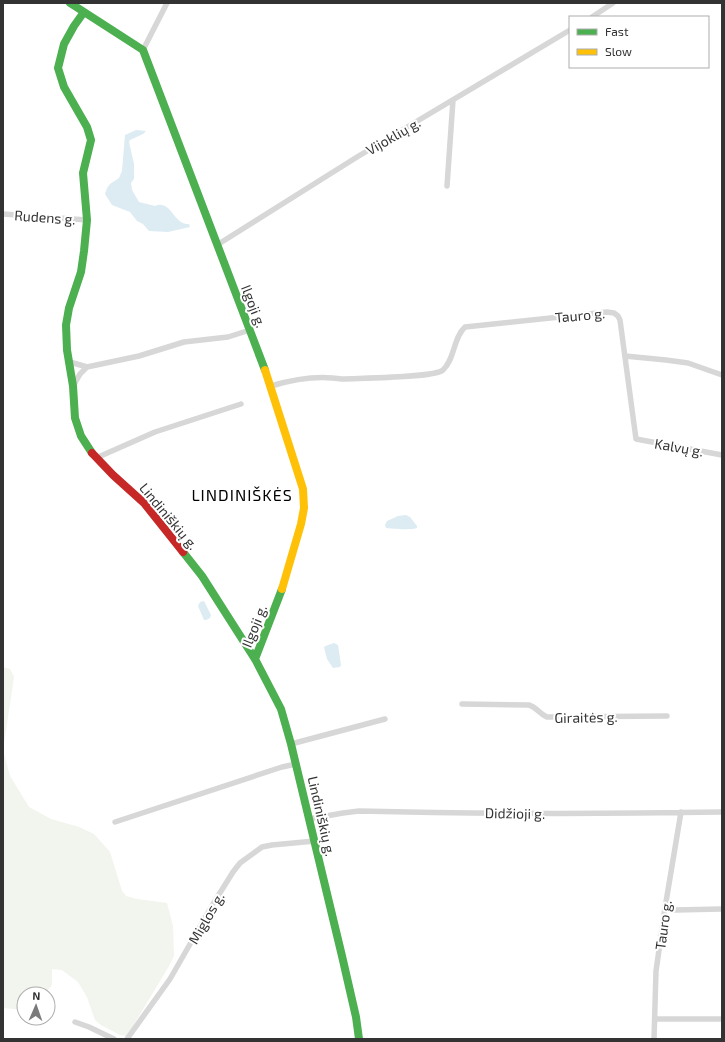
<svg xmlns="http://www.w3.org/2000/svg" width="725" height="1042" viewBox="0 0 725 1042" font-family="'Exo 2',sans-serif">
<rect width="100%" height="100%" fill="#fff"/>
<path fill="#f1f5ed" d="M3,667L10,669L14,677L3,750L10,776L29,807L51,819L79,827L94,834L110,852L122,891L126,896L137,899L167,903L173,926L174,956L169,966L127,1036L120,1035L101,1025L95,1020L87,997L78,982L62,970L52,969V985L45,994H24V1010L3,1008Z"/>
<path fill="#ddebf3" d="M136,130L146,131L143,134L130,140L129,142L134,164V179L131,183L132,190L139,202L155,206C169,200 173,219 183,223C185,224 187,224 189,224L190,227L168,232L149,231L143,224L137,221L130,212L112,205L105,194L107,188L110,184L119,178L122,171L125,135Z
M406,515L410,517L417,526V528C413,530 391,529 386,528L385,525L387,521L398,516Z
M204,601L211,615L210,618L206,620H204L198,606L200,602Z
M334,643L338,645L341,665L340,667L333,668L327,659L324,647L328,645Z"/>
<g fill="none" stroke-linecap="round" stroke-linejoin="round">
<path stroke="#d7d7d7" stroke-width="5.5" d="M592,17L613,3
M143,50L167,3
M447,186L453,100
M3,214L87,220
M217,245L357,157L570,30
M625,356L666,360L688,363L722,375
M70,362L87,367L139,356L184,342L228,337L250,330
M73,386L80,374L87,367
M271,386C294,379 318,375 342,379C359,378 433,378 443,370C455,359 453,338 465,327L607,312L614,313L618,316L620,320L636,439L722,455
M96,458L155,432L241,404
M462,704L529,705C536,707 540,714 547,717L667,716
M291,744L385,719
M309,819L343,813L359,811C480,814 601,814 722,812
M115,822L282,767L296,764
M665,908L675,910L722,909
M655,1019H722
M75,1022L89,1027L114,1039
M127,1039L170,979L213,904L233,872L240,863L262,847L272,845L315,841
M654,1039L656,971L665,908L681,812"/>
<path stroke="#4caf50" stroke-width="8" d="M70,3L143,50L265,370
M84,12L74,26L64,44L58,68L64,87L87,127L91,140L83,173L87,220L84,251L81,272L69,308L66,325L67,350L73,386L75,418L81,436L92,453
M183,552L202,576L255,659L281,709L291,744L342,956L356,1017L359,1039
M255,659L282,589"/>
<path stroke="#ffc107" stroke-width="8" d="M265,370L303,489L304,508L301,524L282,589"/>
<path stroke="#c62828" stroke-width="8" d="M92,453L113,475L144,503L183,552"/>
</g>
<g text-anchor="middle" dominant-baseline="central" stroke-width="4" stroke-linejoin="round" paint-order="stroke">
<g font-size="14" fill="#333" stroke="#fff">
<text transform="translate(393 136) rotate(-30)">Vijoklių g.</text>
<text transform="translate(45 217) rotate(4)">Rudens g.</text>
<text transform="translate(254 306) rotate(69)">Ilgoji g.</text>
<text transform="translate(580 315) rotate(-5)">Tauro g.</text>
<text transform="translate(679 447) rotate(10)">Kalvų g.</text>
<text transform="translate(169 516) rotate(50)">Lindiniškių g.</text>
<text transform="translate(254 626) rotate(-68)">Ilgoji g.</text>
<text transform="translate(586 717) rotate(-1)">Giraitės g.</text>
<text transform="translate(515 813) rotate(1)">Didžioji g.</text>
<text transform="translate(322 816) rotate(77)">Lindiniškių g.</text>
<text transform="translate(206 918) rotate(-60)">Miglos g.</text>
<text transform="translate(663 925) rotate(-82)">Tauro g.</text>
</g>
<g font-size="16" letter-spacing="1" fill="#000" stroke="#fff">
<text x="242" y="494">LINDINIŠKĖS</text>
</g>
</g>
<rect width="725" height="1042" fill="none" stroke="#333333" stroke-width="8"/>
<rect x="569" y="16" width="140" height="52" fill="#ffffff" stroke="#adadad"/>
<rect x="577" y="29" width="20" height="6" fill="#4caf50" stroke="#adadad"/>
<text x="605" y="36" font-size="12" fill="#333333">Fast</text>
<rect x="577" y="49" width="20" height="6" fill="#ffc107" stroke="#adadad"/>
<text x="605" y="56" font-size="12" fill="#333333">Slow</text>
<g transform="translate(36 1006) rotate(2)"><circle r="19" fill="#ffffff" stroke="#adadad"/>
<path d="M0-3L7 15L0 10L-7 15Z" fill="#7a7a7a"/>
<text y="-6" font-size="11" font-weight="bold" text-anchor="middle" fill="#333333">N</text>
</g>
</svg>
